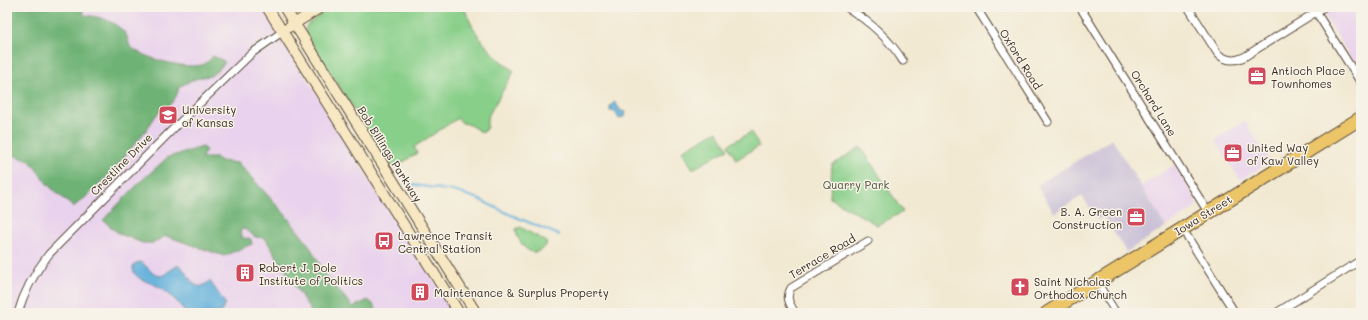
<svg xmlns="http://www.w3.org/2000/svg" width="1368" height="320" viewBox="0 0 1368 320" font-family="Mali,sans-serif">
<rect width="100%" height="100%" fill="#f7f3e8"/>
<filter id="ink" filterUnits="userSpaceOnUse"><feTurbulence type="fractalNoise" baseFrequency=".025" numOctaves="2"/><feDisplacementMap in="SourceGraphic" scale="8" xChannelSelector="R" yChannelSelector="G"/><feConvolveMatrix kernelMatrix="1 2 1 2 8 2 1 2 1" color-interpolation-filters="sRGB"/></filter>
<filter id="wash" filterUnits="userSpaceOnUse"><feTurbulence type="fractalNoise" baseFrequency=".012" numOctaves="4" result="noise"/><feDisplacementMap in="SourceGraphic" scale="16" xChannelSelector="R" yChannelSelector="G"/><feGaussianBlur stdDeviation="0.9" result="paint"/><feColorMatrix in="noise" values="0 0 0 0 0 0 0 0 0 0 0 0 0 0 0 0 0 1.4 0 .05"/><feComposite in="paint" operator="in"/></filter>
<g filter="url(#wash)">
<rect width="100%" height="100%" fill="#f2e9d2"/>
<path fill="#e9d2ed" d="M7,7H262L454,313H7Z
M1332,7H1361V74L1326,18V13Z
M1245,121L1270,162L1240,180L1215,140Z
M1174,165L1195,198L1196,205L1193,209L1166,227L1141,186Z"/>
<path fill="#c9bfd7" d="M1112,139L1166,227L1126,252L1104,216L1098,220L1082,196L1054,213L1037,185Z"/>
<path fill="#88cf89" stroke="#627c54" d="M330,7H464C473,33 491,56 514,71L487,118V127L483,133L468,124L462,123L458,118L414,147L417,152L416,154L397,166L393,167L389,165L306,34L305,30L307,25Z
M717,131L728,149L693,169L682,151Z
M751,132L759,146L736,160L728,145Z
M861,147L903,212L877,225L830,198L832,165Z
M520,227L547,242L545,247C541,249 538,253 533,252C525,252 515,236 516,229Z"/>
<path fill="#6eb275" stroke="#546e4a" d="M7,7H82L84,15C94,16 104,18 113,23C119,27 126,32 128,39C129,42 128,44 131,47C142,58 189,71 204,64C208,62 210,59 213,56L224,61V64L211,76L203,77L192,80L179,87C177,96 174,102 167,107C165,109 161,110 159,112C153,118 149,128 143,134C122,160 100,188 73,207L48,185L30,161L7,153Z
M203,147L206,151L201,158H216L221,161L238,163L284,213L309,245L327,277L353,307L368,300L373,304L378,313H312L265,238L255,237L246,230L243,229L240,231L243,238L251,239L252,244L224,256L166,236L153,243H142L118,233L103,220L139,183L168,157Z"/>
<path fill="#61b0db" stroke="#4e6d7c" d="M615,102L621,111L626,112L625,116L619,119L615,112L610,111V106Z
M141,262C150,268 150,275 162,276L178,265C187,268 191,289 202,286C205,285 208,282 210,281L225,303L221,313H186C178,302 169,292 157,286C150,282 140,281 135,274C130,268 134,262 141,262Z"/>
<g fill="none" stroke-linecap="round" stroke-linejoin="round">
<path stroke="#61b0db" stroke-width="2" d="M407,184L428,187L453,191L476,198L509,214L559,235"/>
</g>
</g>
<g filter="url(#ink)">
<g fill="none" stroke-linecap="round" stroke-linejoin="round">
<g stroke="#564739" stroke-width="9">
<path id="street" d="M846,7C869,21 888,37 903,61
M976,7L1048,122
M1080,7L1208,212
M1188,7L1218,54C1226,61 1234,62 1244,57L1324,7
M1313,7L1361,83
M1182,228L1235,313
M1097,282L1116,313
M18,313C24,291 35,272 49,254L172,130L252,53L282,32
M795,313C790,304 785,298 791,288L868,241
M1276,313L1361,260"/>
</g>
<g stroke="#564739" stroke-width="12">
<path id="secondary" d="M267,7L459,313
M284,7L476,313
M289,27L321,7"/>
</g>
<g stroke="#564739" stroke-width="15">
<path id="highway" d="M1047,313L1361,118"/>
</g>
<use href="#street" stroke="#fff" stroke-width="7"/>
<use href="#secondary" stroke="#f7e8c3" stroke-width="10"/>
<use href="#highway" stroke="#ecc569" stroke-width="13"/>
</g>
</g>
<defs>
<g id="office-square" transform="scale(1)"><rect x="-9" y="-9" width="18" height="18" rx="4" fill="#d1495b" stroke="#f7f3e8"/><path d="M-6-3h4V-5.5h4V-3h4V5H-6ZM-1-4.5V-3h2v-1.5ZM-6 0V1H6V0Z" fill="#fff"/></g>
<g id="university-square" transform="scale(1)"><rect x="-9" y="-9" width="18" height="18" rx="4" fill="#d1495b" stroke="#f7f3e8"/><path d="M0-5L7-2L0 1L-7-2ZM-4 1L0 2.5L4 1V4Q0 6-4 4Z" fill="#fff"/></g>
<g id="bus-square" transform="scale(1)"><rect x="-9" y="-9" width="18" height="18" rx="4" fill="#d1495b" stroke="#f7f3e8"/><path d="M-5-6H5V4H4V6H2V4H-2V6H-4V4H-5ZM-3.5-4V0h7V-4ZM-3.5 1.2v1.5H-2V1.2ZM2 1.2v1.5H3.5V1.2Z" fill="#fff"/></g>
<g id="building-square" transform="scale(1)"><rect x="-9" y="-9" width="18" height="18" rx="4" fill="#d1495b" stroke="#f7f3e8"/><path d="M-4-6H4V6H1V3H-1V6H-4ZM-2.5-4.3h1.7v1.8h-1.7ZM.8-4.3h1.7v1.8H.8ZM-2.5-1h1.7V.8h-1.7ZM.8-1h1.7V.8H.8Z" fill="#fff"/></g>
<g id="church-square" transform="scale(1)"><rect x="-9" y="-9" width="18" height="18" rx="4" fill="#d1495b" stroke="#f7f3e8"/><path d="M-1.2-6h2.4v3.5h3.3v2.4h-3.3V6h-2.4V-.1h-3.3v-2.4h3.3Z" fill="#fff"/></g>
</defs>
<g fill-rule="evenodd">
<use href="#office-square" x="1257" y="76"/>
<use href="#university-square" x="168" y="115"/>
<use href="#office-square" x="1233" y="153"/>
<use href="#office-square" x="1136" y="217"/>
<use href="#bus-square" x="384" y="241"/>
<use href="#building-square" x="245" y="273"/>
<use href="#church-square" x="1020" y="287"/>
<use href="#building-square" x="420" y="292"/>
</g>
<g text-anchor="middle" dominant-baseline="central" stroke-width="3" stroke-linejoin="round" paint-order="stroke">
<g font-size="11" fill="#3b2a1e" stroke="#f7f3e8">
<text transform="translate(1021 59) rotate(58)">Oxford Road</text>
<text transform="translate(1154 103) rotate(58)">Orchard Lane</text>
<text transform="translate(390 154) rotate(58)">Bob Billings Parkway</text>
<text transform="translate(121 164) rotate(-45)">Crestline Drive</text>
<text transform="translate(1203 215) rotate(-32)">Iowa Street</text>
<text transform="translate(822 256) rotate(-31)">Terrace Road</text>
</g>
<g font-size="11" fill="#3b2a1e" stroke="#f7f3e8" text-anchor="start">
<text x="1271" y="70">Antioch Place<tspan x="1271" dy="13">Townhomes</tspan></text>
<text x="182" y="109">University<tspan x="182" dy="13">of Kansas</tspan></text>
<text x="1247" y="147">United Way<tspan x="1247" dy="13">of Kaw Valley</tspan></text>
<text x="1122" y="211" text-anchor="end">B. A. Green<tspan x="1122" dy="13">Construction</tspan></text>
<text x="398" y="235">Lawrence Transit<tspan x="398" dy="13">Central Station</tspan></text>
<text x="259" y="267">Robert J. Dole<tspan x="259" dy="13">Institute of Politics</tspan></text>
<text x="1034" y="281">Saint Nicholas<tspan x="1034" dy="13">Orthodox Church</tspan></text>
<text x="434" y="292">Maintenance &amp; Surplus Property</text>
</g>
<g font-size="11" fill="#4e5339" stroke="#f7f3e8">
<text x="856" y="184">Quarry Park</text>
</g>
</g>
<rect width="1368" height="320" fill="none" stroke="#f7f3e8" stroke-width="24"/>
</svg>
